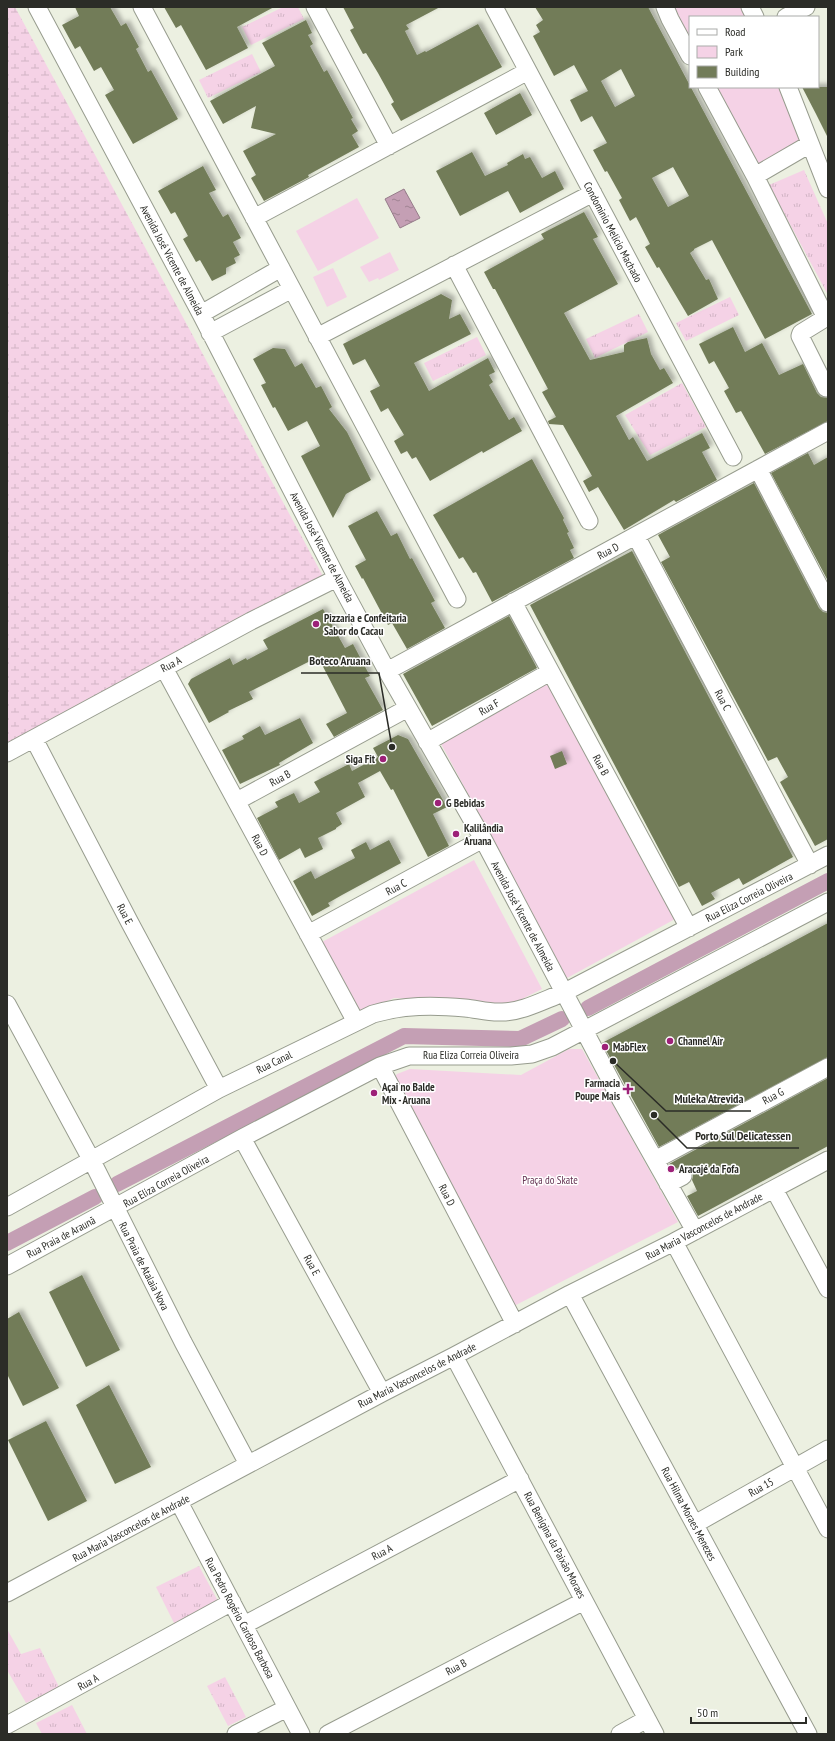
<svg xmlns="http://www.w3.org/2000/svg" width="835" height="1741" viewBox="0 0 835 1741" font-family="'PT Sans Narrow',sans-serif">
<defs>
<pattern id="grass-tufts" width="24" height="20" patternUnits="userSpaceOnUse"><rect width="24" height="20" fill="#f5d2e6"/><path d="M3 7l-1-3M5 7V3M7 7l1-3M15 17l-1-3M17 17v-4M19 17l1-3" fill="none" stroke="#d2b4c5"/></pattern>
<pattern id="wetland-marsh" width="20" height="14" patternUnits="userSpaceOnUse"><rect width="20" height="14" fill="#f5d2e6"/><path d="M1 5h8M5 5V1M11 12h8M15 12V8" fill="none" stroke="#d2b4c5"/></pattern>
<pattern id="water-ripples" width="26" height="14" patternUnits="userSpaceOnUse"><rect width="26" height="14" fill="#c49fb4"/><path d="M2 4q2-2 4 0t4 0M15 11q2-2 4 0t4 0" fill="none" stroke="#9f8292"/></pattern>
<filter id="shadow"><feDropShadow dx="3.5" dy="-3.5" stdDeviation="2" flood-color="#0004"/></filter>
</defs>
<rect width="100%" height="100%" fill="#ecf0e1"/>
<path fill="url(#grass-tufts)" d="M283,7H298L304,19L251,45L242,27Z
M252,54L261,72L208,98L199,80Z
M804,170L828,224V295L769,185Z
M730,297L739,315L686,341L676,323Z
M639,314L648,332L595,358L586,339Z
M477,337L486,355L433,381L424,363Z
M682,383L706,427L650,455L625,415Z
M199,1566L219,1603L176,1627L156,1587Z
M7,1629L21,1654L40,1648L59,1687L26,1703L7,1670Z
M225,1677L246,1717L228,1726L207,1686Z
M72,1705L87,1734H42L36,1723Z"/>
<path fill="url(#wetland-marsh)" d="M7,7H15L324,578L7,744Z"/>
<path fill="#f5d2e6" d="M672,7H742L746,17H690V43Z
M713,87H778L803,143L755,168Z
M357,198L379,238L318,271L296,231Z
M390,252L399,270L379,280L378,278L369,282L360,267Z
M333,268L347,297L327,307L313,277Z
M550,680L677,918L567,978L439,740Z
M474,860L542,989L512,1004L507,1005L394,998L360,1013L322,942Z
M569,1049H582L678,1222L514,1306L394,1077L397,1074L410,1069L521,1075Z"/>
<path fill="url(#water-ripples)" stroke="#967c8a" d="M404,189L420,218L400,228L385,199Z"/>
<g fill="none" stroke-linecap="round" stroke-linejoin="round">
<path stroke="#c49fb4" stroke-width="16" d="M588,1008L828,881
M117,1184L404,1036L520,1039L562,1019
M7,1243L95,1197"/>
</g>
<path fill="#727c59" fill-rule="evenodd" filter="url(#shadow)" d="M75,7H110L121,26L126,23L139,47L136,49L148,72L151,70L178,119L133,144L105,95L114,90L101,67L94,71L80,46L75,49L62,25L79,16Z
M164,7H274L237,27L248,48L206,70L181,25L176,28Z
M343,7H440L406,25L409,29L405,31L417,55L425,51L426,52L478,24L502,67L401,121L391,104L394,102L378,73L366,53L363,54L350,30L354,28Z
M535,7H648L812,314L765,339L712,240L694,249V250L690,253L706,280L709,279L718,299L688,316L659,267L657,268L645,247L650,244L636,217L630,221L619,200L622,198L607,171L605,172L593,150L607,143L592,116L581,122L570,100L588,91L574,65L554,76L533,36L540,32L536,25L543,20ZM621,69L635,96L615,107L601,81ZM673,167L689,196L668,207L652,178Z
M306,20L312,33L308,35L313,44L310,46L324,72L327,70L353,118L351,119L358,131L352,135L359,147L308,175L309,177L264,201L251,178L256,175L243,151L276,134L251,128L256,106L223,124L210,101L275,66L262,43Z
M802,87H828V138L816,114Z
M520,93L532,115L496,135L484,113Z
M472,152L485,176L508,165L507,163L523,154L525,159L530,157L542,178L555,171L564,189L520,213L508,191L460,216L436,171Z
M203,166L216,190L209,193L223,217L228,214L241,238L233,242L240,255L234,258L236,263L226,268V274L212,281L200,260L196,262L183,239L188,236L175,212L171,214L158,191Z
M584,212L598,237L593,239L618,284L564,313L590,360L624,352V345L628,342L647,338L651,354L660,370L664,368L673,383L616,416L629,440L633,437L647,461L702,433L710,448L702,452L717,480L676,502L674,500L624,530L598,487L589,492L583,481L592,476L563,425L549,424L548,421L556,417L542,392L548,389L495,289H493L484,272L544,239L541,234Z
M441,294L452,300L449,319L460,314L471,334L414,363L429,391L488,358L495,372L489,375L493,382L489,385L509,420L514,417L522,431L483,453L482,451L430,481L416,457L412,459L407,451L401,454L394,441L404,435L388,408L381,412L370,391L380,386L365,359L353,365L343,344Z
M733,327L745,352L762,343L779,375L803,364L817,393L821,397L828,398V421L765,454L741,411L736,413L724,391L729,388L714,361L709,364L699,344Z
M273,348L285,349L295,367L302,363L316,388L321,386L332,407L329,409L347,432L371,480L346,494L333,518L301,456L320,446L307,421L288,431L275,407L273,408L261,385L266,383L253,359Z
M808,453L814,465L828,457V581L771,473Z
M532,459L564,518L563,520L569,532L567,533L574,548L570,550L574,558L492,602L476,572L473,573L463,557L459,559L433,515Z
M754,483L819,608L823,612L828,613V839L815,846L780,782L788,777L777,757L768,761L661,562L670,557L658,535Z
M377,511L391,536L397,533L410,559L412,558L435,601L431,603L445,628L407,649L392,623L388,625L363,578L362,579L355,566L366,560L348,526Z
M632,551L793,857L743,885L739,878L711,893L715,899L702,906L689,882L679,887L530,605Z
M323,609L345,648L353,644L370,676L365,678L383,710L334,737L326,724L347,713L318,657L249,692L253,699L228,711L229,712L209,723L188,684L191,679L230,658L233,665L246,658L247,660L268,649L263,640Z
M509,616L537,668L432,726L403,674Z
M300,718L313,743L279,763L280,765L240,784L222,750L244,739L242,736L260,726L265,735Z
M398,735L408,739L447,807L433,814L449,846L428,857L393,789L391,790L380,771L358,783L365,797L336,813L342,824L336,828V829L318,838L323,849L305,858L300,848L279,860L257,818L278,807L275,802L294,793L299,803L320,792L314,782L349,764L352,771L378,757L373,748Z
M562,751L567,764L555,769L550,756Z
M389,840L401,863L342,895L328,903L330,906L312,916L293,881L311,871L315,879L355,858L351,850L366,842L370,850Z
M828,923V1057L659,1147L602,1043Z
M828,1078V1146L698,1216L687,1196L697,1191L692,1180L693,1176L692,1171L688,1167L683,1166L672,1170L669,1164Z
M82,1275L120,1350L86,1367L49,1292Z
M19,1312L59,1388L23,1406L7,1374V1319Z
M109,1385L151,1467L115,1484L76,1405Z
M46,1421L87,1501L48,1521L8,1440Z"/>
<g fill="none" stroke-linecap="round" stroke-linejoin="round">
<g stroke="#979c8e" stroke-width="19">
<path id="minor" d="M37,7L201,314L337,578L387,671L483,839L621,1100L695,1231
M142,7L457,599
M315,7L389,146
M494,7L733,457
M665,7L670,19L690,56
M750,7L755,17
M786,17L806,7
M707,87L755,176L823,312L828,318
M788,87L828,189
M755,176L810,144
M254,218L528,71
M454,265L589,521
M201,314L281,268
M210,333L292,289
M317,337L593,193
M826,388L800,336L801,333L827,317
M758,469L828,603
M636,536L810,865
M513,602L689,928
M164,668L356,1022
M387,671L828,431
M34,739L130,923L219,1089
M427,742L550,672
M7,753L251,621L337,578
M237,801L408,708
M308,934L483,839
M7,1004L92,1161L183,1342L248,1464
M380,1066L515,1324
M242,1138L382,1393
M655,1160L828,1067
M668,1184L683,1176
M774,1189L828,1289
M7,1207L219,1089L373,1014C404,1005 433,1005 465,1008C477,1009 489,1013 502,1012C522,1012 544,1000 563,993L828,855
M674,1242L828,1529
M7,1266L242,1138L380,1066L409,1056H511L532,1054L552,1047L828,902
M570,1294L808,1734
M454,1356L655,1734
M179,1502L301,1734
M695,1524L828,1449
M7,1593L382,1393L454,1356L570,1294L674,1242L828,1160
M244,1625L520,1479
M7,1725L232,1602
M236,1734L287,1708
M328,1734L584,1601
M620,1734L647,1719"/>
</g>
<use href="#minor" stroke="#fff" stroke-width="17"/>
</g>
<g fill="#9d2178" stroke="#fff" stroke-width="1.5">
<circle cx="316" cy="624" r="4"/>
<circle cx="383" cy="759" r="4"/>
<circle cx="438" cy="803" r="4"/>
<circle cx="456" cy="834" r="4"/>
<circle cx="670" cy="1041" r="4"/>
<circle cx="605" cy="1047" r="4"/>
<path d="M626 1083h4v4h4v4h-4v4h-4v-4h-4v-4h4z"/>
<circle cx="374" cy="1093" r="4"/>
<circle cx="671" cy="1169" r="4"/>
</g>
<g text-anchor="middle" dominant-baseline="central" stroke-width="3" stroke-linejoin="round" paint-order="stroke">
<g font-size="11" fill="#2b2c27" stroke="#fff">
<text transform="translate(613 232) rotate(62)">Condominio Melicio Machado</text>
<text transform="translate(172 260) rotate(62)">Avenida José Vicente de Almeida</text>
<text transform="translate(322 547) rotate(62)">Avenida José Vicente de Almeida</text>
<text transform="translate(608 551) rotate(-28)">Rua D</text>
<text transform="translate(171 664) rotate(-28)">Rua A</text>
<text transform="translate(723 700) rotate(62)">Rua C</text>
<text transform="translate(489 707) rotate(-30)">Rua F</text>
<text transform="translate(601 765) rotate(62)">Rua B</text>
<text transform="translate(280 778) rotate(-29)">Rua B</text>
<text transform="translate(260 845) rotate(62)">Rua D</text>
<text transform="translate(396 887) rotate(-28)">Rua C</text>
<text transform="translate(749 897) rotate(-27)">Rua Eliza Correia Oliveira</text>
<text transform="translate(125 914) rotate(62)">Rua E</text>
<text transform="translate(523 916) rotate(62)">Avenida José Vicente de Almeida</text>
<text x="471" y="1055">Rua Eliza Correia Oliveira</text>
<text transform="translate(274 1062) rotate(-26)">Rua Canal</text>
<text transform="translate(773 1096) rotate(-28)">Rua G</text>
<text transform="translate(166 1181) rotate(-29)">Rua Eliza Correia Oliveira</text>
<text transform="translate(447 1195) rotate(63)">Rua D</text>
<text transform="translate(704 1226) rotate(-28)">Rua Maria Vasconcelos de Andrade</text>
<text transform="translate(61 1237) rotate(-28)">Rua Praia de Araunã</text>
<text transform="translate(312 1265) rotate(61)">Rua E</text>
<text transform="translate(144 1266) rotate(63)">Rua Praia de Atalaia Nova</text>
<text transform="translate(417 1375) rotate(-27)">Rua Maria Vasconcelos de Andrade</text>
<text transform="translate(761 1487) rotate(-29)">Rua 15</text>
<text transform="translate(689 1514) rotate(62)">Rua Hilma Moraes Menezes</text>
<text transform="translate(131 1528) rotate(-28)">Rua Maria Vasconcelos de Andrade</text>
<text transform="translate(555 1545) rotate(62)">Rua Benigina da Paixão Moraes</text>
<text transform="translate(382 1552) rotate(-28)">Rua A</text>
<text transform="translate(240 1618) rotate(62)">Rua Pedro Rogério Cardoso Barbosa</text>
<text transform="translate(456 1667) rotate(-28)">Rua B</text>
<text transform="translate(88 1682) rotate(-29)">Rua A</text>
</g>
<g font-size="11" font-weight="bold" fill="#2b2c27" stroke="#fff" text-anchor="start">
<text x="324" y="618">Pizzaria e Confeitaria<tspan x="324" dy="13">Sabor do Cacau</tspan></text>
<text x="375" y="759" text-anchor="end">Siga Fit</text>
<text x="446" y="803">G Bebidas</text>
<text x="464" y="828">Kalilândia<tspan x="464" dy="13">Aruana</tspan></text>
<text x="678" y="1041">Channel Air</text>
<text x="613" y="1047">MabFlex</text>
<text x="620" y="1083" text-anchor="end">Farmacia<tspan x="620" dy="13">Poupe Mais</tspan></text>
<text x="382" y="1087">Açai no Balde<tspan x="382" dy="13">Mix - Aruana</tspan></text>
<text x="679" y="1169">Aracajé da Fofa</text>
</g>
<g font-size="11" fill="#653353" stroke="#fff">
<text x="550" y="1180">Praça do Skate</text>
</g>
</g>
<path fill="none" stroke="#2b2c27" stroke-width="1.5" d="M392 747L379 673H301M613 1061L666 1111H751M654 1115L687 1148H799"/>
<g fill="#2b2c27" stroke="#fff" stroke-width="1.5">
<circle cx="392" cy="747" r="4"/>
<circle cx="613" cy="1061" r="4"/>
<circle cx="654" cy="1115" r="4"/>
</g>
<g font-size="12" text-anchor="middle" font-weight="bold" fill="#2b2c27" stroke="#fff" stroke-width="3" stroke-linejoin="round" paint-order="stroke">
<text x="340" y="665">Boteco Aruana</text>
<text x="709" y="1103">Muleka Atrevida</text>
<text x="743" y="1140">Porto Sul Delicatessen</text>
</g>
<rect width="835" height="1741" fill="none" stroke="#2b2c27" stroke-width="16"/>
<rect x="689" y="16" width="130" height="72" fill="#ffffff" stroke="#aaaba9"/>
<rect x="697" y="29" width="20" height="6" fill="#ffffff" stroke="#aaaba9"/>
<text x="725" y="36" font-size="12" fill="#2b2c27">Road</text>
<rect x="697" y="46" width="20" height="12" fill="#f5d2e6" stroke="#aaaba9"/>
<text x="725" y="56" font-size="12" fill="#2b2c27">Park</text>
<rect x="697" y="66" width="20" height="12" fill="#727c59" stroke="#aaaba9"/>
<text x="725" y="76" font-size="12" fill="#2b2c27">Building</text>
<path d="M691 1717v6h115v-6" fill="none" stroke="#2b2c27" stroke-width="2"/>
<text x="697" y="1717" font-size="12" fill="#2b2c27" stroke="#ffffff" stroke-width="3" paint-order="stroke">50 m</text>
</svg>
